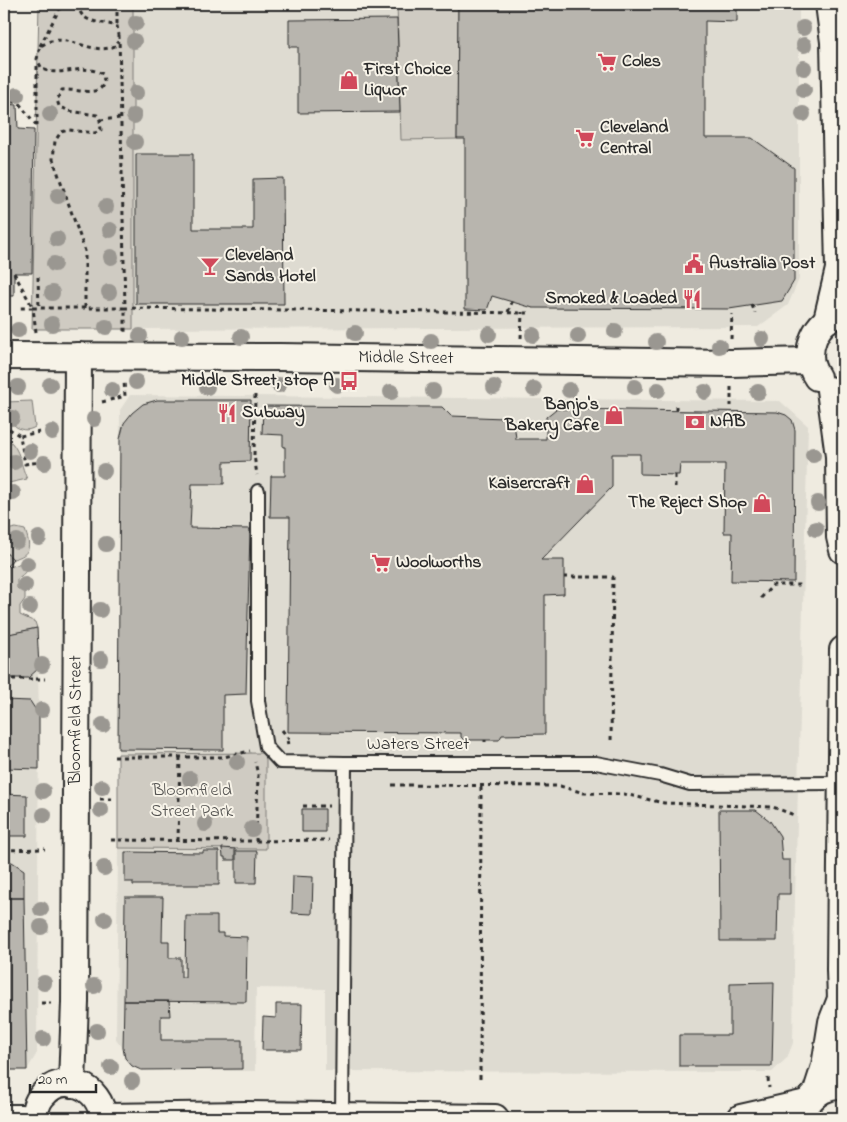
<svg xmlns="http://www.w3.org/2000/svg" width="847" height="1122" viewBox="0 0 847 1122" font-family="'Indie Flower',sans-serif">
<rect width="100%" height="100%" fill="#efebe0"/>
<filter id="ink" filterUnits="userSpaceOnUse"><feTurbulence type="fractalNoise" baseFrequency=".02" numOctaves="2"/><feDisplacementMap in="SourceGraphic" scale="10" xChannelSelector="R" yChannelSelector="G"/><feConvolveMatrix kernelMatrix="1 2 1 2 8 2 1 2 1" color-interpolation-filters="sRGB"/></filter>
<g filter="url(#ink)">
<path fill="#dedbd1" d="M133,4H790L799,11V279L788,305L758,327L133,329Z
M130,395L780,401L808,426L795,896L793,1043L787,1058L772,1072L325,1071V989L256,988L255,1071L141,1070L132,1066L125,1058L123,1048L116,1039L118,848L265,849L266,754H118L120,410Z
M37,628L39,715L37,1053L27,1070H4V635Z"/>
<path fill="#cfcbc2" stroke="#7d7b76" d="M39,4H133V329H32Z
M397,4H458L457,139L401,140Z
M32,401L35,427C19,437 4,419 4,403L5,402Z
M4,436C21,448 19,461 27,479L4,484Z
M16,528L25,530C31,546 31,555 13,559L5,552L6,530Z
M25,558H31C31,568 25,573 17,579V588L25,593V599L20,606V615L35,622L37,628L6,635L7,566C15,567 20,564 25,558Z
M266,753V849L118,848V754Z"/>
<path fill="#b8b5ae" stroke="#2b2b2b" d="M458,4H737V22L705,21V138H752L794,168V281L782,301L729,309L533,308L492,296L487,310L465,309V139H457Z
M397,19L400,112L298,113V47H289V20Z
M4,104L17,105L18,129L34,130L32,273H14V296H4Z
M136,154H193V229H253V179L283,178L284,304H136Z
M157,400H251L250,461L224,462V484H192L190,528L250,529L246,694L223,695V750L118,749L120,439L124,423L132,413L143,404Z
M263,406L442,407L451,416L504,418L515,430L516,439H546V417L556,409L777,412L786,415L792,420L795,430L794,582L731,581L732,533H724L725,464H680L679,475L640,474V454H612V487L541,560H564V594L545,595V734L502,735L499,740H464L461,737V733L288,732L290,517H270L271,476H285V447H283V435L262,434Z
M4,455V484H9V497L6,500L5,552L13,559L7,566L6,635H4Z
M37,628L39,668L28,678H4V635Z
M4,700L30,701L39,715V769L4,768Z
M4,794L27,795V836H4Z
M302,809H325V832H302Z
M719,810H756L770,821L780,836L782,860H790V894H778L777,941H720Z
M222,848L235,849V860H225V857H223Z
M203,851H219V885H133V882H125V852L203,853Z
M236,851H257L256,883H236Z
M4,862H12L24,870V898H4Z
M293,876L313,877L312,914L292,913Z
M125,897H163L162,941H169V958H181V977H185L186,916H217V933H223V936L247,937L246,1002L124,1001Z
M4,898H24L27,1070H4Z
M774,982L772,1066H679V1035H730V983Z
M124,1001H169L170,1016H161V1040H242V1069L141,1070L132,1066L125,1058L123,1048Z
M276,1004H302L301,1050H262L263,1017L276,1018Z"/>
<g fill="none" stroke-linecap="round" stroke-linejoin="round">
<g stroke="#2b2b2b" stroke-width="16">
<path id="service" d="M258,491V701L266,747L280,762L345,763
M342,1116L345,763H596L660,775L690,784L842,783"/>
</g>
<g stroke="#2b2b2b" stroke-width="30">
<g id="minor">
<path d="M827,320L839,269L834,42L829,4"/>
<path id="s1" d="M4,356L280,357L731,363L810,361"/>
<path d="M817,377C801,354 815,318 843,313"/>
<path d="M830,390L839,456L840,537L843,550"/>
<path d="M843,650L840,970L841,999L843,1004"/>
<path id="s2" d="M72,1084L75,1002L78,356"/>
<path d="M816,1094L825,1066L832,1022L841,999"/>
<path d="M809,1101C818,1090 829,1085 843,1086"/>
<path d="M104,1117L247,1115L495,1118"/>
<path d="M4,1118H21"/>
<path d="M34,1118C35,1111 36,1103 42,1096C63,1070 101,1086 103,1118"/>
<path d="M741,1118L807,1103"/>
</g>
</g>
<path stroke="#2b2b2b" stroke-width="3" stroke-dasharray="4 4" stroke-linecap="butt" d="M79,4C78,25 104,21 117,26L119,35
M117,4V26
M119,35L125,308L528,313
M40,46L62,4
M4,102H18L37,126
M100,120L121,118
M37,126V62
M14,273L33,308H17
M38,277L39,308
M752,305L755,313
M85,308V251L53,159L55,141L61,132L69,130L95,133L101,130L100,120L97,115L69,111L59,106L57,100L62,90C76,88 109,101 103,74C80,62 64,78 42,69L37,59L40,46C43,45 47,42 51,41C73,36 96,57 117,45L118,41
M508,312L512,302
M36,332L33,308H125V332
M521,338L522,312
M731,339L732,314
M731,387V406
M255,395L254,455L257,475
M102,402L125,396L124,381
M676,410V405
M4,423L5,426L20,436
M40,432L20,436L25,464L41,462
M675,475V489
M564,577H613L611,743
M761,598L773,585H800
M4,679H45
M282,730L291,742L285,743
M485,740V742
M114,757H224L250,751
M392,785L560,786L584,793L624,794L664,803L773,807L794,815
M100,799H112
M303,806H329
M111,840L256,841L258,775L255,762
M178,841L180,757
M256,841L329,840
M4,850L45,849
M41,1003H51
M768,1078L769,1088
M480,1079L481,785"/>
<use href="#service" stroke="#f7f3e8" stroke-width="12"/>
<use href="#minor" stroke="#f7f3e8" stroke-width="26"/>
</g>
<g fill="#9a9791">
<circle cx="136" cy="23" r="8"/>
<circle cx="803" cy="28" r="8"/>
<circle cx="134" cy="41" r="8"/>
<circle cx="804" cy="45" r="8"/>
<circle cx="804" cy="68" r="8"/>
<circle cx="804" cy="90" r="8"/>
<circle cx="136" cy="93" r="8"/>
<circle cx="17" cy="95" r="8"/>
<circle cx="50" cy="114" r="8"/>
<circle cx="803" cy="114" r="8"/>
<circle cx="134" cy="116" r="8"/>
<circle cx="135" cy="142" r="8"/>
<circle cx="58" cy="196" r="8"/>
<circle cx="106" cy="207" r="8"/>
<circle cx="110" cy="230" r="8"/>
<circle cx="57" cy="239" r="8"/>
<circle cx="111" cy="257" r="8"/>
<circle cx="54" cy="264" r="8"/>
<circle cx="109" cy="292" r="8"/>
<circle cx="52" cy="293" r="8"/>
<circle cx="52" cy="324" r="8"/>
<circle cx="106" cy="327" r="8"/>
<circle cx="18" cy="330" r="8"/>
<circle cx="615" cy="331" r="8"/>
<circle cx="355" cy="333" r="8"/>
<circle cx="489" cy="334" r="8"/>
<circle cx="533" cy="335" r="8"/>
<circle cx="140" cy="336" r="8"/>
<circle cx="578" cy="336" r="8"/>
<circle cx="182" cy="337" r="8"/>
<circle cx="241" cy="337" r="8"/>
<circle cx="762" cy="339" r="8"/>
<circle cx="431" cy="341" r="8"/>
<circle cx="656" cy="342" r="8"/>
<circle cx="719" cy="346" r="8"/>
<circle cx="136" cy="382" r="8"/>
<circle cx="50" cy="385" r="8"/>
<circle cx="279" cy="385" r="8"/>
<circle cx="337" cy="385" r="8"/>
<circle cx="18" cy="387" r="8"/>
<circle cx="207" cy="387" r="8"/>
<circle cx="494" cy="387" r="8"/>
<circle cx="635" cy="387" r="8"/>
<circle cx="534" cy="389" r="8"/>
<circle cx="112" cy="390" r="8"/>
<circle cx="569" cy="390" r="8"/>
<circle cx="658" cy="390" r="8"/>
<circle cx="433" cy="391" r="8"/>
<circle cx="391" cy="392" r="8"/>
<circle cx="705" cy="392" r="8"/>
<circle cx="758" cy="392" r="8"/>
<circle cx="12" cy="418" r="8"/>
<circle cx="94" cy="419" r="8"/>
<circle cx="52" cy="432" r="8"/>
<circle cx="30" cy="451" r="8"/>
<circle cx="813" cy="455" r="8"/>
<circle cx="14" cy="462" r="8"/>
<circle cx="44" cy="463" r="8"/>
<circle cx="104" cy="471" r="8"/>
<circle cx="13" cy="493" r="8"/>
<circle cx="818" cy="503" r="8"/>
<circle cx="816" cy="529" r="8"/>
<circle cx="39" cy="538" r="8"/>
<circle cx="17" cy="541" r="8"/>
<circle cx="106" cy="544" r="8"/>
<circle cx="27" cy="564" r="8"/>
<circle cx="25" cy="585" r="8"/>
<circle cx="30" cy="607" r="8"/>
<circle cx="100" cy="610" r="8"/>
<circle cx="101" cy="659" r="8"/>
<circle cx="42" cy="665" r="8"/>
<circle cx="42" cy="710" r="8"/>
<circle cx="103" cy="725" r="8"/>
<circle cx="237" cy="762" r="8"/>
<circle cx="190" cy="779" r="8"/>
<circle cx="102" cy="787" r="8"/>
<circle cx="43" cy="791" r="8"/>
<circle cx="101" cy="810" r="8"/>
<circle cx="44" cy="815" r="8"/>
<circle cx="205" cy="824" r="8"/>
<circle cx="252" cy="829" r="8"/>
<circle cx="104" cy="868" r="8"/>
<circle cx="41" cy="909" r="8"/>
<circle cx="105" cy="919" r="8"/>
<circle cx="41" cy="927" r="8"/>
<circle cx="44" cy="983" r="8"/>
<circle cx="94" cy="986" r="8"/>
<circle cx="97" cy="1031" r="8"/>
<circle cx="43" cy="1039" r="8"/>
<circle cx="111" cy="1067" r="8"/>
<circle cx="132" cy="1081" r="8"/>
</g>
</g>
<defs>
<g id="supermarket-bare" transform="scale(1.5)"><path d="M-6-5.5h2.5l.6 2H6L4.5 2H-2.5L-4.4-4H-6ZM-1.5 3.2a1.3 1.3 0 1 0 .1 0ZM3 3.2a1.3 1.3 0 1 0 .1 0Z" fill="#d1495b" stroke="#f7f3e8" stroke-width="2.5" paint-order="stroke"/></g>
<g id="shop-bare" transform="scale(1.5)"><path d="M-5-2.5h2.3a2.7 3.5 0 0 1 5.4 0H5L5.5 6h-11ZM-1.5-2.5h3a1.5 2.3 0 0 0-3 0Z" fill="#d1495b" stroke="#f7f3e8" stroke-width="2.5" paint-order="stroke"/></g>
<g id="civic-bare" transform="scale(1.5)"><path d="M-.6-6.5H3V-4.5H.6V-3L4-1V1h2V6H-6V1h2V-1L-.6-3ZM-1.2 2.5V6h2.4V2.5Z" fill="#d1495b" stroke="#f7f3e8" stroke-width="2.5" paint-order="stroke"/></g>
<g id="bar-bare" transform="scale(1.5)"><path d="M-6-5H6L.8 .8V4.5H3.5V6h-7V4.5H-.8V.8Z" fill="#d1495b" stroke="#f7f3e8" stroke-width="2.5" paint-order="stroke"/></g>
<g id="restaurant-bare" transform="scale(1.5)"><path d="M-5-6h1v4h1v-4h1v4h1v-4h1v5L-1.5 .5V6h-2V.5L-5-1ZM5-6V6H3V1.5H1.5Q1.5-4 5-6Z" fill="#d1495b" stroke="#f7f3e8" stroke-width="2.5" paint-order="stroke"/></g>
<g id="bus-bare" transform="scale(1.5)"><path d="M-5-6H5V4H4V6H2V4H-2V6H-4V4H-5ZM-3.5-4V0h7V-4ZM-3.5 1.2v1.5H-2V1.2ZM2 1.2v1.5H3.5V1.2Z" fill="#d1495b" stroke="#f7f3e8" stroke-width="2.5" paint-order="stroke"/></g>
<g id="bank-bare" transform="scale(1.5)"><path d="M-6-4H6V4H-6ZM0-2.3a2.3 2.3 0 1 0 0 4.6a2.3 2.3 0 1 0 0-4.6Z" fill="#d1495b" stroke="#f7f3e8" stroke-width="2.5" paint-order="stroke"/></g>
</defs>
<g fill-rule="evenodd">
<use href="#supermarket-bare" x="607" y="62"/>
<use href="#shop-bare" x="349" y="80"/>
<use href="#supermarket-bare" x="585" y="138"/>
<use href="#civic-bare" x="694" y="264"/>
<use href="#bar-bare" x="210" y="266"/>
<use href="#restaurant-bare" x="692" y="299"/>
<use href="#bus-bare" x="349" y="381"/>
<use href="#restaurant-bare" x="227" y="413"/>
<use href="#shop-bare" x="614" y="415"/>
<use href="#bank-bare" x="695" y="422"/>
<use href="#shop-bare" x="585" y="484"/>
<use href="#shop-bare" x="762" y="503"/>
<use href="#supermarket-bare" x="381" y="563"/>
</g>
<g text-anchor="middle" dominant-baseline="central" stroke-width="4" stroke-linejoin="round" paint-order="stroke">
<g font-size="18" font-weight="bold" fill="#2b2b2b" stroke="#f7f3e8" text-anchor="start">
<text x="622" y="62">Coles</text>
<text x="364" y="70">First Choice<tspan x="364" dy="21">Liquor</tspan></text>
<text x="600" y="128">Cleveland<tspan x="600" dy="21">Central</tspan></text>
<text x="225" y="256">Cleveland<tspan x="225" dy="21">Sands Hotel</tspan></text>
<text x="709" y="264">Australia Post</text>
<text x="677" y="299" text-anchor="end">Smoked &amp; Loaded</text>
<text x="334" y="381" text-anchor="end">Middle Street, stop A</text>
<text x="599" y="405" text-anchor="end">Banjo's<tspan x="599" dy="21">Bakery Cafe</tspan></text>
<text x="242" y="413">Subway</text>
<text x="710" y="422">NAB</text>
<text x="570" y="484" text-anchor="end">Kaisercraft</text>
<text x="747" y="503" text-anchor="end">The Reject Shop</text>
<text x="396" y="563">Woolworths</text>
</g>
<g font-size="18" fill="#2b2b2b" stroke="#f7f3e8">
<text stroke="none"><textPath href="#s1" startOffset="402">Middle Street</textPath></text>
<text stroke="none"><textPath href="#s2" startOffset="364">Bloomfield Street</textPath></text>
<text x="418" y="745">Waters Street</text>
</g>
<g font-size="18" fill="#545351" stroke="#f7f3e8">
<text x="192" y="791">Bloomfield<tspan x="192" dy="21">Street Park</tspan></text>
</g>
</g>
<rect width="847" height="1122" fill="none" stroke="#f7f3e8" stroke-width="20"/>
<rect x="10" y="10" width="827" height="1102" fill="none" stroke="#2b2b2b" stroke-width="2" filter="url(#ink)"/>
<path d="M30 1084v8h66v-8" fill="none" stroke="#2b2b2b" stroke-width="2.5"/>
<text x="38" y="1084" font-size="15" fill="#2b2b2b" stroke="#f7f3e8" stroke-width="4" paint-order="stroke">20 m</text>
</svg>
